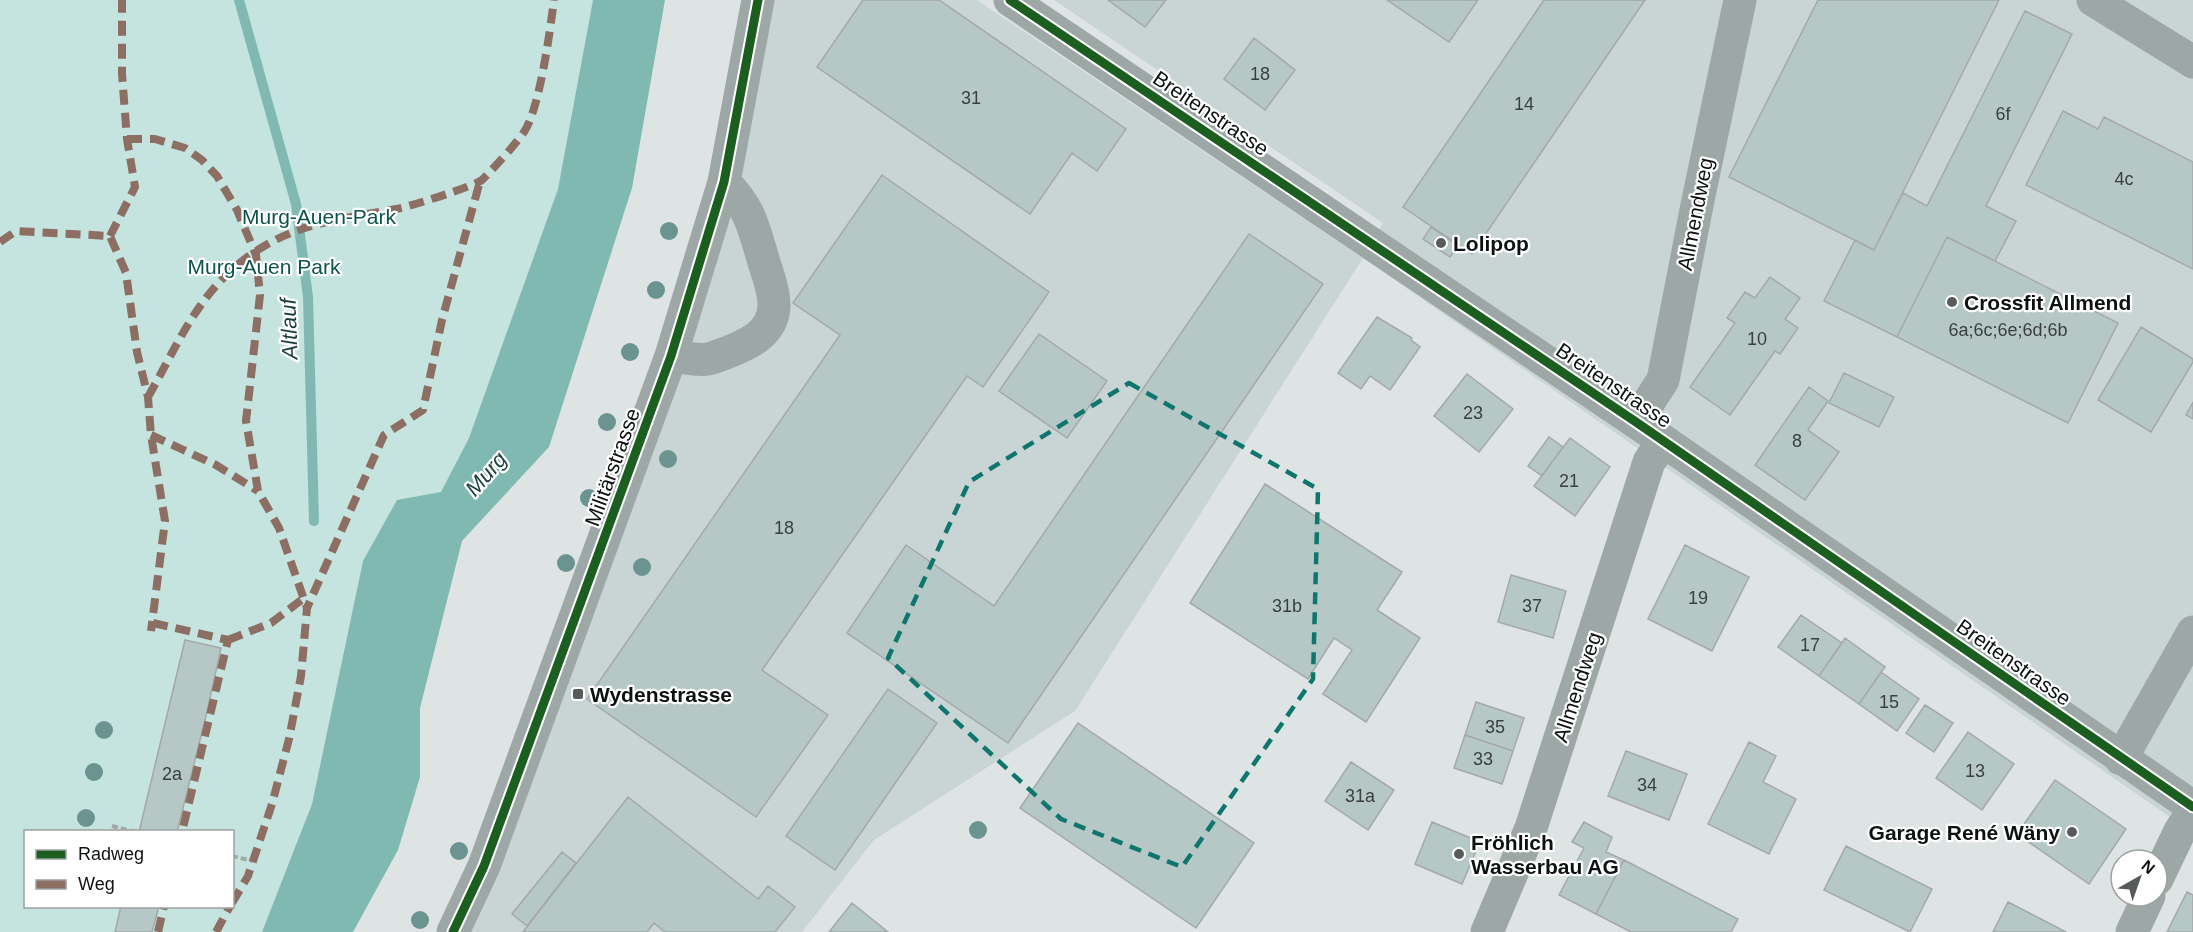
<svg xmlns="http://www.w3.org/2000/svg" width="2193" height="932" viewBox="0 0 2193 932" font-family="Arial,sans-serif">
<rect width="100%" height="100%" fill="#dee4e3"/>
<path fill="#c9d5d4" d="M758,0H977L1363,258L1383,223L1054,0H2193V833L1363,258L1075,711L874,840L802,932H452L649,421Z"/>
<path fill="#c5e3df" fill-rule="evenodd" d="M0,0H593L558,189L469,438L441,492L415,497L363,561L312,804L262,932H0ZM26,832H232V906H26Z"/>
<path fill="#80b9b2" d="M593,0H665L632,188L549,447L462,541L420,708V777L398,850L353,932H262L312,804L363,561L397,500L441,492L469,438L558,189Z"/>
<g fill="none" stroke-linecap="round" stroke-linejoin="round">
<path stroke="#80b9b2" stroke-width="10" d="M239,0L296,204L308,297L314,521"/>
</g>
<path fill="#b6c8c6" stroke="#a4a8a8" stroke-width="1.5" d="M863,0H939L1126,129L1097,171L1072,153L1030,214L817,67Z
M1108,0H1166L1145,27Z
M1387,0H1478L1449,42Z
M1544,0H1645L1472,254L1403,207Z
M1818,0H1999L1874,250L1729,177Z
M2025,11L2072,34L1986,206L2016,221L1995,261L1947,237L1897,337L1824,301L1855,240L1874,250L1903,193L1927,206Z
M1254,38L1295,70L1265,110L1224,79Z
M2063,111L2098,129L2104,117L2193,162V269L2026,185Z
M882,175L1049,292L983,387L967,376L762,670L828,715L756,817L587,699L840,335L793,303Z
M1431,227L1458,246L1450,257L1423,239Z
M1249,234L1323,284L1008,743L847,633L906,545L994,606Z
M1947,237L2118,323L2068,423L1897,337Z
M1770,277L1800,298L1785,319L1798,328L1780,354L1775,351L1730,415L1690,387L1735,323L1727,318L1745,292L1755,298Z
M1377,317L1412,338L1411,340L1420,347L1390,390L1370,376L1361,389L1338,373Z
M2141,327L2193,359V362L2151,432L2098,400Z
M1039,334L1107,381L1067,438L999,391Z
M1844,373L1894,397L1879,427L1829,403Z
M1467,374L1513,409L1479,452L1434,416Z
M1809,387L1828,401L1808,430L1839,452L1805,500L1755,465Z
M2193,402V419L2186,415Z
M1549,437L1563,447L1542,476L1528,466Z
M1570,438L1610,467L1575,516L1534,486Z
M1265,484L1402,572L1377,610L1420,638L1366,722L1323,694L1352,650L1334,638L1308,679L1190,603Z
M1685,545L1749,577L1712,651L1648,619Z
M1511,575L1566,591L1553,638L1498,622Z
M1801,615L1842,643L1819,676L1778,647Z
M1845,638L1885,667L1859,704L1819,676Z
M185,640L221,648L206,716L177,832H139Z
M1881,672L1919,699L1897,731L1859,704Z
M888,689L937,723L835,870L786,836Z
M1476,702L1524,718L1513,751L1465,735Z
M1925,705L1953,723L1934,752L1906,733Z
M1078,723L1254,843L1196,928L1020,808Z
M1968,732L2014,764L1982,810L1936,778Z
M1465,735L1513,751L1502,784L1454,768Z
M1749,742L1776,756L1763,782L1796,799L1769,854L1708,824Z
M1626,751L1687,774L1669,820L1608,796Z
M1351,762L1394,790L1368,830L1325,801Z
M2055,780L2126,829L2089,884L2017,834Z
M628,797L758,899L768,886L795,907L775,932H665L654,923L647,932H523Z
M1432,822L1480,842L1462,884L1415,864Z
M1584,822L1612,837L1606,852L1624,860L1596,914L1559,895L1584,848L1572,842Z
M1846,846L1932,889L1910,932L1824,890Z
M562,852L576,863L527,926L512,914Z
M1624,860L1738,919L1731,932H1631L1596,914Z
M2187,892L2193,895V932H2167Z
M2008,902L2066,932H1993Z
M852,903L888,932H829Z
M121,906H159L152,932H115Z"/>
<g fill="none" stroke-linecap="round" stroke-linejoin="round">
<path stroke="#a1a8a7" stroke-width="4" stroke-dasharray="6 3" stroke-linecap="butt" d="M112,826L136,832
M232,856L253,861"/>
<path stroke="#9da8a6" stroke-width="33" d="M1010,0L1636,422L2193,807
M2093,0L2193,62
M671,356C683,357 697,361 708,359C714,358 720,355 726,353C749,344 774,333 774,304C774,289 767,273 763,259C753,225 750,208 724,182
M1636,422L1663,380L1697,205L1740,0
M2121,759L2193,632
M2157,879L2180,831L2193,811
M453,932L484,866L671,356L724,182L758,0
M1487,932L1531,828L1649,462L1663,441
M2132,932L2149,896"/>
<path stroke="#8d6e63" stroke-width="8" stroke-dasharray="15 8" stroke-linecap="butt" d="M127,139H155L185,148L202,160L217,176L237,210L256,255L260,295L246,421L258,491L279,528L307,608
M110,236L135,187L127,139L122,74V0
M0,242L16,231L110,236L126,273L137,352L148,397L151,435L165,521L151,631
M148,397C182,337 202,282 266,245C305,222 352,217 396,209C409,207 474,186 482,180C493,169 515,145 524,132C540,108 550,30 554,0
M151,435L216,465L258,491
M153,623L228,640L182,832
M228,640L271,623L304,598
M232,903L248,876L272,804L289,739L301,676L307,608L384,435L423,410L442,320L480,181
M158,932L164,906
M216,932L230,906"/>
<g stroke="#fff" stroke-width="13">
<path id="cycleway" d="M1010,0L1636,422L2193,807
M453,932L484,866L671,356L724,182L758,0"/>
</g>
<use href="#cycleway" stroke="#1b5e20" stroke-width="9"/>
</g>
<g fill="#6b9490">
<circle cx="669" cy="231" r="9"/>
<circle cx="656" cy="290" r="9"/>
<circle cx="630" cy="352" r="9"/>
<circle cx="607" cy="422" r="9"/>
<circle cx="668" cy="459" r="9"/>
<circle cx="589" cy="498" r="9"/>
<circle cx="566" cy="563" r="9"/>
<circle cx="642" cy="567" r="9"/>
<circle cx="104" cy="730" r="9"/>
<circle cx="94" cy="772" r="9"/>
<circle cx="86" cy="818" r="9"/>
<circle cx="978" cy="830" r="9"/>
<circle cx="459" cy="851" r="9"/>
<circle cx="420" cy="920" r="9"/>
</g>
<path fill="none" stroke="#0f766e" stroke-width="4.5" stroke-dasharray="12 8" stroke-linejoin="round" d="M1129,383L1318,489L1313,679L1182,867L1061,819L888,658L969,482Z"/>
<g fill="#575b5a" stroke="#fff" stroke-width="2">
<circle cx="1441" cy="243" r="6"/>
<circle cx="1952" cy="302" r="6"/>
<rect x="572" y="688" width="12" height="12" rx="3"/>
<circle cx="2072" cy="832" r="6"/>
<circle cx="1459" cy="854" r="6"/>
</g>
<g text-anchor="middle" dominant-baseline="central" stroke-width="4.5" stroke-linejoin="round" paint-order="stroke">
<g font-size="18" fill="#383f3e">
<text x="1260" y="74">18</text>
<text x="971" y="98">31</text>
<text x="1524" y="104">14</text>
<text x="2003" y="114">6f</text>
<text x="2124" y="179">4c</text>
<text x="2008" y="330">6a;6c;6e;6d;6b</text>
<text x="1757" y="339">10</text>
<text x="1473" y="413">23</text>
<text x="1797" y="441">8</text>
<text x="1569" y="481">21</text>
<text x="784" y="528">18</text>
<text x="1698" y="598">19</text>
<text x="1287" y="606">31b</text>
<text x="1532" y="606">37</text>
<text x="1810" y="645">17</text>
<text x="1889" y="702">15</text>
<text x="1495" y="727">35</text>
<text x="1483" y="759">33</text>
<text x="1975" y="771">13</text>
<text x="172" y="774">2a</text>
<text x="1647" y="785">34</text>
<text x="1360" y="796">31a</text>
</g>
<g font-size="21" fill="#0e1111" stroke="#fff">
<text transform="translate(1211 113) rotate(34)">Breitenstrasse</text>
<text transform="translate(1695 214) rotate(-79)">Allmendweg</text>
<text transform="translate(1614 385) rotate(34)">Breitenstrasse</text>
<text transform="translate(612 467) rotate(-70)">Militärstrasse</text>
<text transform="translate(2014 662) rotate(35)">Breitenstrasse</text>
<text transform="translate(1577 687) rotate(-72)">Allmendweg</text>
</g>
<g font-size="21" fill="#0d534d" stroke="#fff">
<text x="319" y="216">Murg-Auen-Park</text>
<text x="264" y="266">Murg-Auen Park</text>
</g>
<g font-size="21" font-weight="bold" fill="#0e1111" stroke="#fff" text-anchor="start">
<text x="1453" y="243">Lolipop</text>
<text x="1964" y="302">Crossfit Allmend</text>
<text x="590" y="694">Wydenstrasse</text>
<text x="2060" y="832" text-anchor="end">Garage René Wäny</text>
<text x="1471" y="842">Fröhlich<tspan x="1471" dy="24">Wasserbau AG</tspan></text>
</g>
<g font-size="22" font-style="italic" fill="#193f3a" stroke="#fff">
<text transform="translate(289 329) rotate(-92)">Altlauf</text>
<text transform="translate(486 474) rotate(-49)">Murg</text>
</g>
</g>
<rect x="24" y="830" width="210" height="78" fill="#ffffff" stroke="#9fa0a0" stroke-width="1.5"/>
<rect x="36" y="850" width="30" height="9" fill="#1b5e20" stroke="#9fa0a0" stroke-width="1.5"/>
<text x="78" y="860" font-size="18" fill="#0e1111">Radweg</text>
<rect x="36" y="880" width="30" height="9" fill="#8d6e63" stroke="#9fa0a0" stroke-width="1.5"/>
<text x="78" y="890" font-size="18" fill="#0e1111">Weg</text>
<g transform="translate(2139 878) rotate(40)"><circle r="28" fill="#ffffff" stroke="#9fa0a0" stroke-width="1.5"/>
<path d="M0-4.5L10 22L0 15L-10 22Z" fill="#575b5a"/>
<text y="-9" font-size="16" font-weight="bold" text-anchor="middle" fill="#0e1111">N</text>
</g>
</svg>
